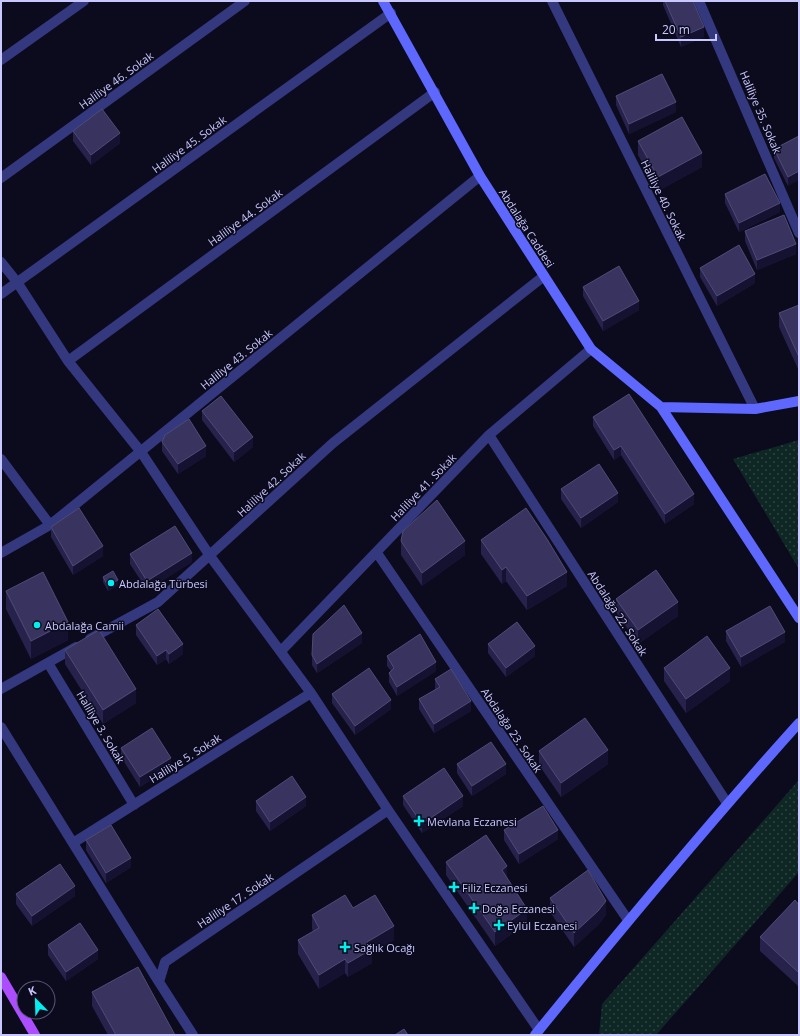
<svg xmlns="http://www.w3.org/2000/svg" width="800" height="1036" viewBox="0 0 800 1036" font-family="'Open Sans',sans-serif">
<defs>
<pattern id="park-dots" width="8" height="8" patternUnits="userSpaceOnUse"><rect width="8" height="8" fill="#0e2724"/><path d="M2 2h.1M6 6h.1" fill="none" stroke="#304545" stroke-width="1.8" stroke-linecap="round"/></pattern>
</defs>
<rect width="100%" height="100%" fill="#0c0b1d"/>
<path fill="url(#park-dots)" d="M799,440V569L733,459Z
M799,780V872L656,1035H599L602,1004Z"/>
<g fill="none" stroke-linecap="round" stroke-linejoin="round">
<path stroke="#34387e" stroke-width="10" d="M552,1L755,409
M699,1L799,233
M1,60L84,1
M1,178L245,1
M1,262L17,282L68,361L141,452L210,556L311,693L388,810L539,1030
M1,294L391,13
M68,361L435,92
M489,435L727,803
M1,459L50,525
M1,553L50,525L480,176
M377,553L628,920
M90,639L158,602L333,443L544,276
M281,651L489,435L591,349
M48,663L134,805
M1,689L76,647
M1,727L159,982
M73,843L311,693
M193,1035L159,982L165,962L388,810"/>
<path stroke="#5e68ff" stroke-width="10" d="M383,1L480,176L591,349L661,407L755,409L799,401
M661,407L799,618
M535,1035C621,929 708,824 799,723"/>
<path stroke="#ac4eff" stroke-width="10" d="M1,977L35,1035"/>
</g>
<path fill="#27224c" d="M663,1H693L704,37L681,47L663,5Z
M616,96L676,112L629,134L616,105Z
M73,131L120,143L91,165L73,141Z
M799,136L788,186L774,158V149Z
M638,141L702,167L658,191L638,155Z
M725,194L780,212L739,232L725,203Z
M745,231L796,254L757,270L745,241Z
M700,268L755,283L717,306L700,277Z
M583,287L639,310L603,331L583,296Z
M799,305V371L779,327V313Z
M202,411L253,447L234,462L202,420Z
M593,417L694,504L665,524L621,455L614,460L593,426Z
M162,442L206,456L178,474L162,451Z
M561,489L618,502L581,528L561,499Z
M51,527L103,556L73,575L51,537Z
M481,540L567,586L527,610L506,581L502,584L481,554Z
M401,541L465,555L422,586L401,555Z
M130,554L192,562L147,590L130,564Z
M103,577L118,585L108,591L103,582Z
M6,591L68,640L31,659L6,609Z
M616,599L678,616L638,644L616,612Z
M136,625L183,654L169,664L166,659L157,665L136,635Z
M726,631L785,642L741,667L726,641Z
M362,643L317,673L312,665V655Z
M488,644L535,656L506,677L488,653Z
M65,650L136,703L103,724L65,664Z
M387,656L436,671L397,696L389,682V673L391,671L387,666Z
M664,668L730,681L686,713L664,681Z
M435,679L471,711L434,733L419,709V699L435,690Z
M332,694L391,709L355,735L332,703Z
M121,748L171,767L140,787L121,757Z
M539,751L608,764L561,797L539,765Z
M457,764L506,774L472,796L457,773Z
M403,796L463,806L422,833L403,805Z
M256,801L306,806L270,831L256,811Z
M504,830L558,839L519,864L504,840Z
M86,840L131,867L106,883L86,850Z
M446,862L527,923L495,946L446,875Z
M16,894L75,896L32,926L16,904Z
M550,898L606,915L598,925L574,947L550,912Z
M799,905V985L798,986L760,951V937Z
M353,908L394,940L372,953V963L348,977L345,973L319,989L298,954V940L313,931L312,929V915Z
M48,945L98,959L66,981L48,955Z
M92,992L175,1035H108L92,1006Z"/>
<path fill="#151231" d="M704,27V37L681,47V37Z
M676,102V112L629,134V124Z
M120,133V143L91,165V155Z
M702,153V167L658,191V177Z
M799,171V180L788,186V177Z
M780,203V212L739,232V223Z
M796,244V254L757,270V260Z
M755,274V283L717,306V296Z
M639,301V310L603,331V321Z
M253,437V447L234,462V452Z
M206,446V456L178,474V464Z
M621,446V455L614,460V450Z
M618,493V502L581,528V518Z
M694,494V504L665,524V514Z
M465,541V555L422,586V573Z
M103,546V556L73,575V566Z
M192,553V562L147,590V581Z
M506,567V581L502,584V570Z
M567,572V586L527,610V596Z
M118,580V585L108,591V586Z
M678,602V616L638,644V630Z
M68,622V640L31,659V641Z
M785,632V642L741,667V657Z
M362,633V643L317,673V664Z
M183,644V654L169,664V654Z
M535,646V656L506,677V668Z
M166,650V659L157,665V656Z
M436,662V671L397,696V687Z
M730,668V681L686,713V699Z
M136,689V703L103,724V710Z
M391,700V709L355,735V726Z
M471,701V711L434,733V724Z
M608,750V764L561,797V783Z
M171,758V767L140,787V777Z
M506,764V774L472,796V786Z
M463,796V806L422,833V824Z
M306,797V806L270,831V822Z
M558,830V839L519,864V854Z
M131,858V867L106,883V873Z
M507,866V880L502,870Z
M75,886V896L32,926V916Z
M606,901V915L598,925L574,947V933Z
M527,909V923L495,946V932Z
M394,926V940L372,953V963L348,977V963L367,942Z
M98,950V959L66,981V972Z
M345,959V973L319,989V975Z
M799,971V985L798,986V972Z"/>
<path fill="#38345f" stroke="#4f4b78" d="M665,1H693L704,27L681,37Z
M662,74L676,102L629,124L616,96Z
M102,109L120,133L91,155L73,131Z
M682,117L702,153L658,177L638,141Z
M799,136V171L788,177L774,149Z
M765,174L780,203L739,223L725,194Z
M784,215L796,244L757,260L745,231Z
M739,245L755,274L717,296L700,268Z
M619,266L639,301L603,321L583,287Z
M799,305V357L779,313Z
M629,394L694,494L665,514L621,446L614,450L593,417Z
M221,396L253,437L234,452L202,411Z
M189,419L206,446L178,464L162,442L165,435Z
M599,464L618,493L581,518L561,489Z
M437,500L465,541L422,573L401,541L403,531Z
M79,508L103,546L73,566L51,527Z
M526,508L547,539L567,572L527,596L506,567L502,570L481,540Z
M175,526L192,553L147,581L130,554Z
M656,570L678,602L638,630L616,599Z
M113,571L118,580L108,586L103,577Z
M43,572L68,622L31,641L6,591Z
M344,605L362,633L317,664L312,655L313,634Z
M770,606L785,632L741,657L726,631Z
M158,609L183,644L169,654L166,650L157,656L136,625Z
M517,622L535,646L506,668L488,644Z
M99,630L136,689L103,710L65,650Z
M420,634L436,662L397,687L389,673L394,668L387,656Z
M707,636L730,668L686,699L664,668Z
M369,668L391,700L355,726L332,694Z
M451,669L471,701L434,724L419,699L440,687L435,679Z
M585,718L608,750L561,783L539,751Z
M152,728L171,758L140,777L121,748Z
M491,742L506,764L472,786L457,764Z
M444,768L463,796L422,824L403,796Z
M292,776L306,797L270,822L256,801Z
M543,806L558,830L519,854L504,830Z
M111,825L131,858L106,873L86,840Z
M486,835L507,866L502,870L527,909L495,932L446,862Z
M60,864L75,886L32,916L16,894Z
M588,870L606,901L598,911L574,933L550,898Z
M345,895L353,908L375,895L394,926L367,942L372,949L348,963L345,959L319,975L298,940L319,928L312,915Z
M795,900L799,905V971L798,972L760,937Z
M80,923L98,950L66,972L48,945Z
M138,967L175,1035H116L92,992Z
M404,1029L408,1035H395Z"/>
<g fill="#00f0f2" stroke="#0c0b1d" stroke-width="1.5">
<circle cx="111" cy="583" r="4"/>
<circle cx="37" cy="625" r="4"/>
<path d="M417 815h4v4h4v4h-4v4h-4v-4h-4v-4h4z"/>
<path d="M452 881h4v4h4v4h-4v4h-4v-4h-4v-4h4z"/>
<path d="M472 902h4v4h4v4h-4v4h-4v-4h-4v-4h4z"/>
<path d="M497 919h4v4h4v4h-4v4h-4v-4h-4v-4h4z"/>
<path d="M343 941h4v4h4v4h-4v4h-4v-4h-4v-4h4z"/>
</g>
<g text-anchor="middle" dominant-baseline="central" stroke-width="3" stroke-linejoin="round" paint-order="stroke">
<g font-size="11" fill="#c8c7ff" stroke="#0c0b1d">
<text transform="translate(116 80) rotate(-36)">Haliliye 46. Sokak</text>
<text transform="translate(761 112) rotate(67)">Haliliye 35. Sokak</text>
<text transform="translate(189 144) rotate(-36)">Haliliye 45. Sokak</text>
<text transform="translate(664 200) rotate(64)">Haliliye 40. Sokak</text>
<text transform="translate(245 217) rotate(-36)">Haliliye 44. Sokak</text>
<text transform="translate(527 228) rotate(57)">Abdalağa Caddesi</text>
<text transform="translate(236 359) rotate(-39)">Haliliye 43. Sokak</text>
<text transform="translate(271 484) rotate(-43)">Haliliye 42. Sokak</text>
<text transform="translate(423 487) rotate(-46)">Haliliye 41. Sokak</text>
<text transform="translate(618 613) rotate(57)">Abdalağa 22. Sokak</text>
<text transform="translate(101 727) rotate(59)">Haliliye 3. Sokak</text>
<text transform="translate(512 730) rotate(56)">Abdalağa 23. Sokak</text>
<text transform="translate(185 758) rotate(-32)">Haliliye 5. Sokak</text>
<text transform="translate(235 900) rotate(-34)">Haliliye 17. Sokak</text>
</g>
<g font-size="11" fill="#c8c7ff" stroke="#0c0b1d" text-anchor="start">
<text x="119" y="583">Abdalağa Türbesi</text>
<text x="45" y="625">Abdalağa Camii</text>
<text x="427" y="821">Mevlana Eczanesi</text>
<text x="462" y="887">Filiz Eczanesi</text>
<text x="482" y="908">Doğa Eczanesi</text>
<text x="507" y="925">Eylül Eczanesi</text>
<text x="354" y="947">Sağlık Ocağı</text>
</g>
</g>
<rect width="800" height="1036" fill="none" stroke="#c8c7ff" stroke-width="4"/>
<g transform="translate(36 1000) rotate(337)"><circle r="19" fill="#0c0b1d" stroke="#575677"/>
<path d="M0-3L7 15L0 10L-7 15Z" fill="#00f0f2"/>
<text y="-6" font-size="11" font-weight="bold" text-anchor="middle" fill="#c8c7ff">K</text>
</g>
<path d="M656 34v6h60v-6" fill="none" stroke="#c8c7ff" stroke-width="2"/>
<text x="662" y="34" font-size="12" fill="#c8c7ff" stroke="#0c0b1d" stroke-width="3" paint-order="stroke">20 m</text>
</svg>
